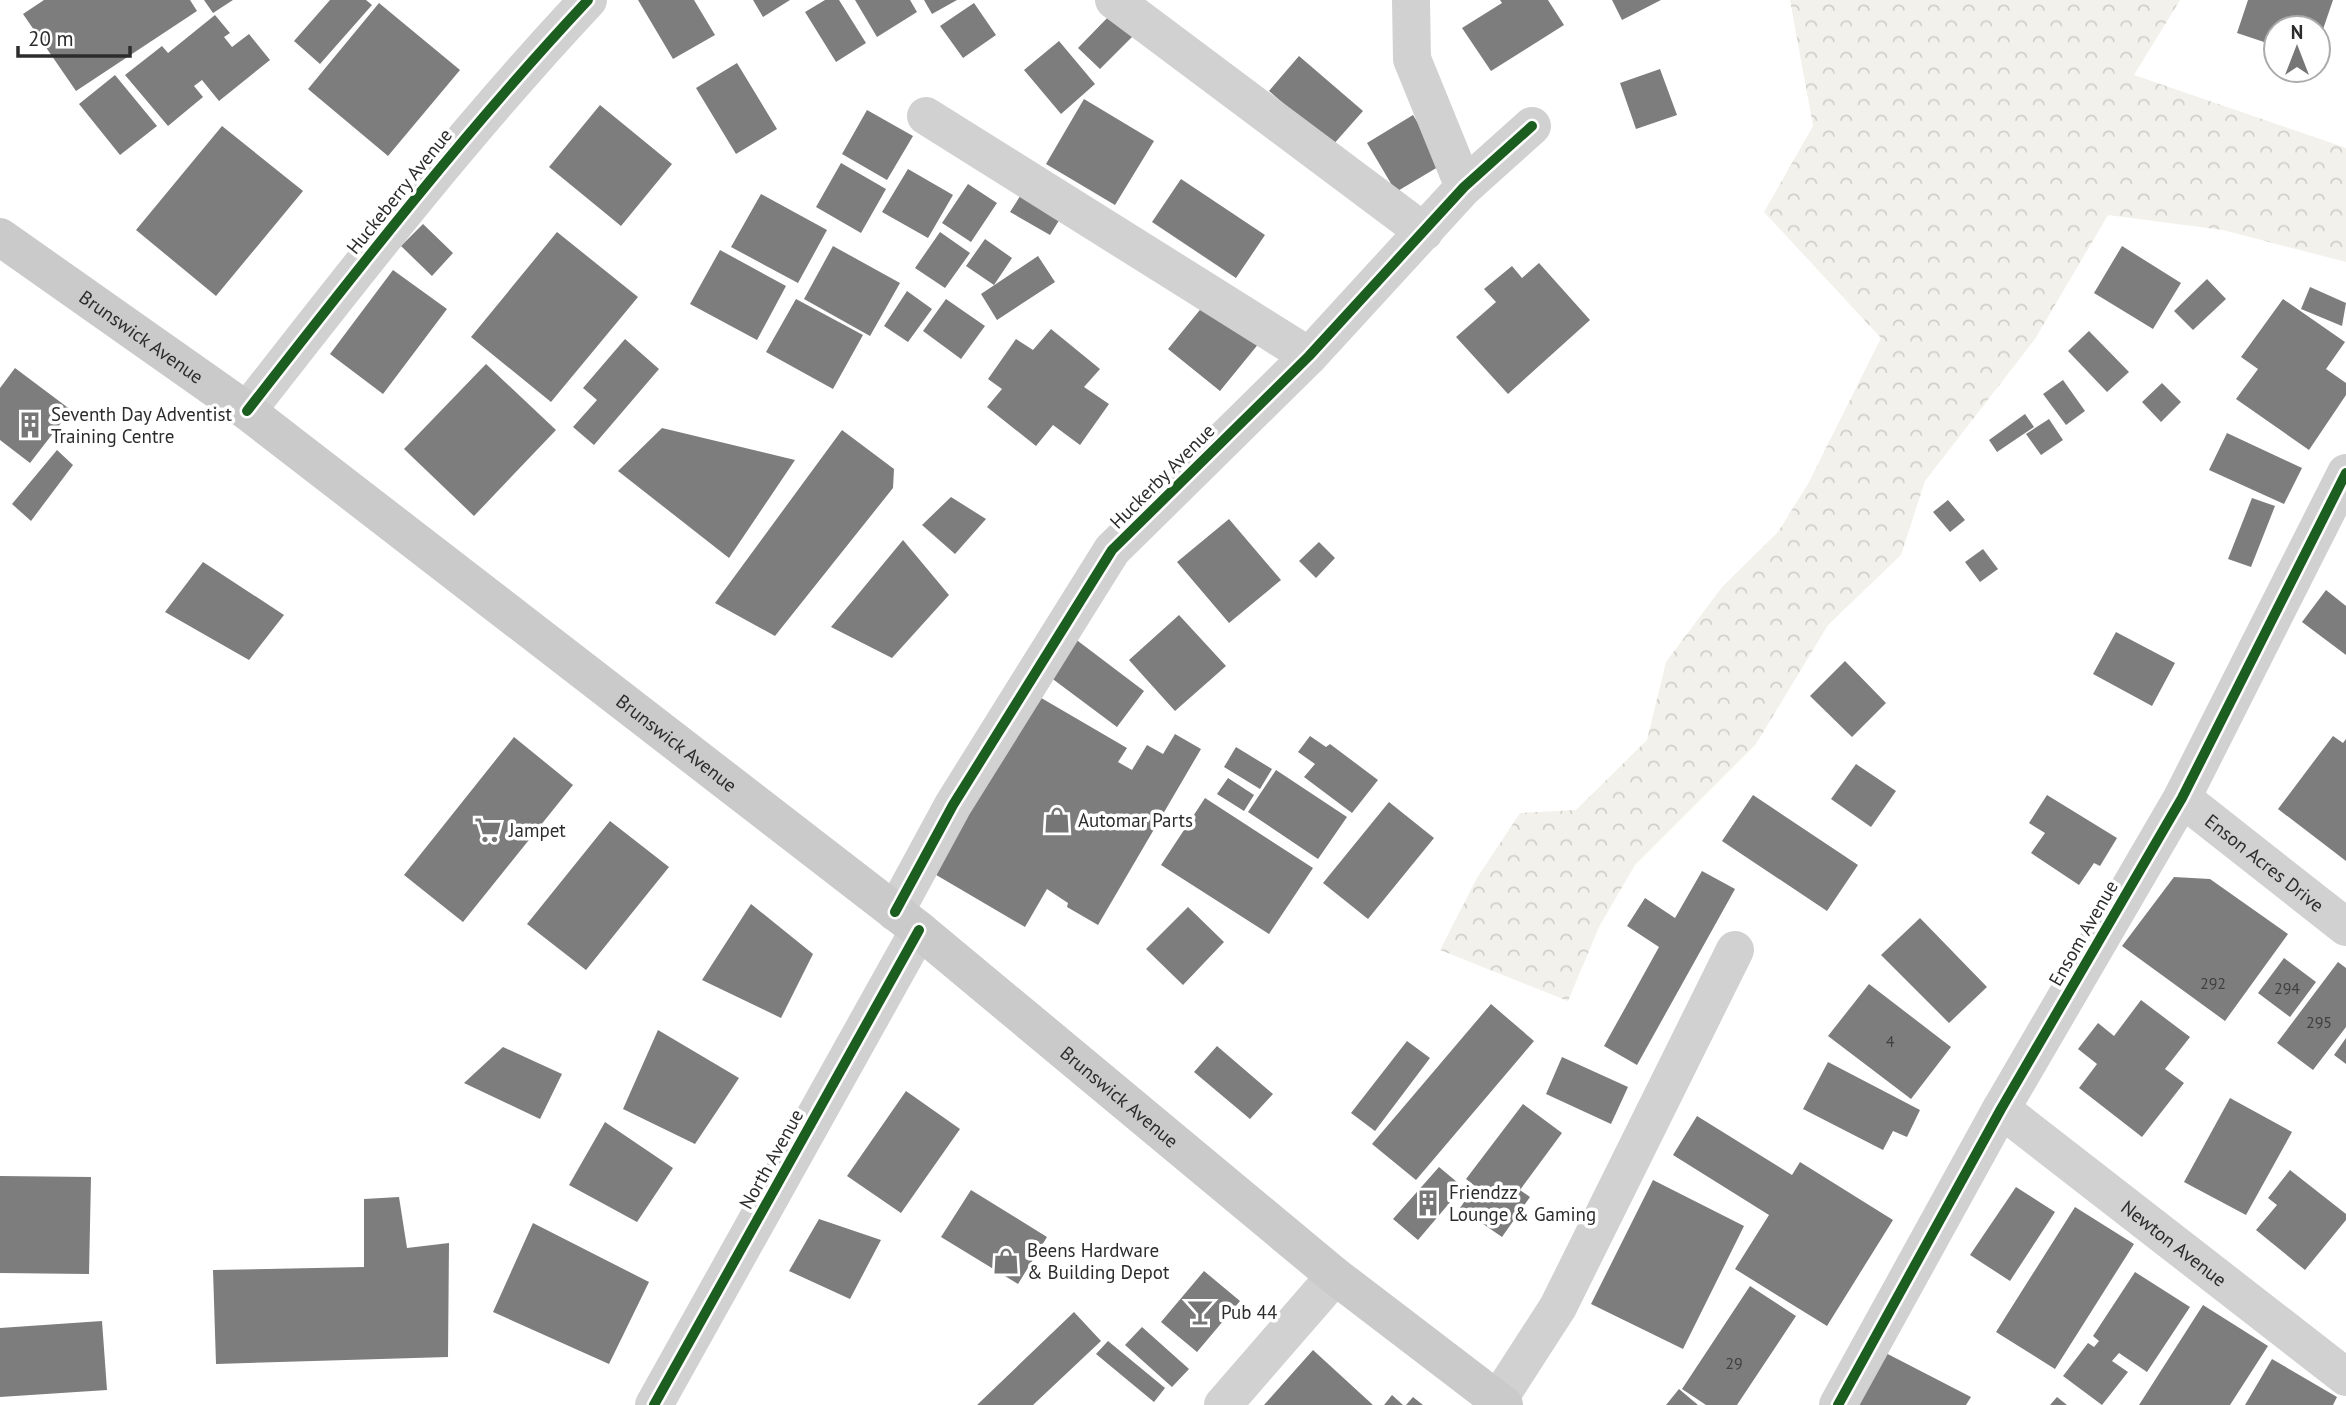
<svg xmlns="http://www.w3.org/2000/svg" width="2346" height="1405" viewBox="0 0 2346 1405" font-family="'PT Sans',sans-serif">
<defs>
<pattern id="forest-crowns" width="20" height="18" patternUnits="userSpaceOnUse" patternTransform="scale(1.75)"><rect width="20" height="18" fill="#f3f1eb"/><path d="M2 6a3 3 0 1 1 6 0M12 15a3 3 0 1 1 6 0" fill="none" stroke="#d0cfca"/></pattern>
</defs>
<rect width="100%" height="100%" fill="#fff"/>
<path fill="url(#forest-crowns)" d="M1790,0H2180L2134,75L2346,148V262L2223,230L2108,215L2035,339L1925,481L1901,555L1828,625L1756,744L1635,865L1599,927L1568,1001L1440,950L1477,878L1520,813L1576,810L1647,740L1666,662L1722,587L1778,532L1808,484L1881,338L1764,212L1813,126Z"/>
<path fill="#7d7d7d" d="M44,0H190L197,11L76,91L23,14Z
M204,0H233L213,13Z
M330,0H366L372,5L320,64L294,41Z
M638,0H694L715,35L673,59Z
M753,0H790L763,17Z
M825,0H839L866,43L836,62L805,12Z
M855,0H910L917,12L877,37Z
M924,0H957L932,14Z
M1500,0H1548L1564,25L1491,71L1462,28L1502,3Z
M1612,0H1661L1622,20Z
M2248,0H2333L2318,44V28H2276V46L2237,33Z
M379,3L460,70L388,156L308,89Z
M974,3L996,35L963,58L940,26Z
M1112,13L1134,35L1100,69L1078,48Z
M215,15L230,33L224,37L232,47L249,34L270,60L219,101L202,80L194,86L203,97L168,126L125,75L162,46L168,53Z
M1059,41L1095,84L1061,114L1024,70Z
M1299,56L1363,111L1332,146L1269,91Z
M737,63L777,129L736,154L696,88Z
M1660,69L1677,115L1636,129L1620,83Z
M115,75L157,126L120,155L79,104Z
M1084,99L1154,141L1115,205L1046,164Z
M600,105L672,164L621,226L549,167Z
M867,110L913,136L887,180L842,154Z
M1413,115L1443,164L1396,192L1367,143Z
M222,126L303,191L216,296L136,230Z
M841,163L886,189L861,233L816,207Z
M908,169L953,195L928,238L882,212Z
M1181,179L1265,235L1236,278L1152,222Z
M968,184L997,203L971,242L942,223Z
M1024,190L1063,214L1050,235L1010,212Z
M761,194L827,230L798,283L731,247Z
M423,224L453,253L432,276L401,246Z
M557,232L638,297L551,402L471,337Z
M940,232L970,253L945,288L915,268Z
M985,239L1012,258L994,285L966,266Z
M833,246L900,283L870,336L804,299Z
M2122,246L2181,283L2153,329L2094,293Z
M720,250L786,286L757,340L690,304Z
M1038,256L1055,282L997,320L981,294Z
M1539,263L1590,320L1508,394L1456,337L1496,302L1484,289L1512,266L1522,278Z
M393,270L447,309L383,394L330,354Z
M2207,279L2226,299L2193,330L2174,311Z
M2310,287L2346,303L2342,326L2301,309Z
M907,291L932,309L908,342L884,326Z
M796,299L863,335L833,389L766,352Z
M946,299L985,326L961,359L923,331Z
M2283,299L2345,342L2326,369L2346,383V395L2309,450L2236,399L2258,369L2241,357Z
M1208,300L1260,342L1220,391L1168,349Z
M1051,329L1100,369L1084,387L1109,404L1080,445L1053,425L1036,446L987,407L1002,389L988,379L1016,339L1033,350Z
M2089,331L2129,372L2107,392L2068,351Z
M625,339L659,369L594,445L573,427L597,400L583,388Z
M486,364L556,430L474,516L404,449Z
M15,368L71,410L30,463L0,440V388Z
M2063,380L2085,411L2066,425L2043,394Z
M2162,383L2181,402L2161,422L2142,402Z
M2025,414L2034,427L1997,452L1989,440Z
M2049,419L2063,440L2041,455L2026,434Z
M662,428L795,460L729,558L618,471Z
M842,430L894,469L893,488L775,636L715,603Z
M2227,433L2302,468L2284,504L2209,470Z
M57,450L73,465L31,521L12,504Z
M951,497L986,519L955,554L922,525Z
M2252,498L2275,506L2251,567L2228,559Z
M1948,500L1965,520L1950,532L1933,512Z
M1229,519L1281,580L1229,623L1177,562Z
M903,540L949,595L892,658L831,627Z
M1319,542L1335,558L1316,578L1299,561Z
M1983,549L1998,569L1980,582L1965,562Z
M203,562L284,615L249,660L165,612Z
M2326,590L2346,606V655L2302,622Z
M1179,615L1226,666L1175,711L1129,660Z
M2116,632L2175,663L2152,706L2093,674Z
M1074,638L1144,691L1117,727L1046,674Z
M1845,661L1886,703L1852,737L1810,696Z
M1031,692L1127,748L1118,762L1132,770L1147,745L1163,754L1175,734L1201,749L1098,925L1067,907L1068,903L1047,889L1025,927L926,869Z
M1310,736L1326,747L1330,744L1378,780L1352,813L1304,777L1315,764L1298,752Z
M2333,736L2343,743L2346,739V861L2278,809Z
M514,737L573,785L463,922L404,875Z
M1236,747L1272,769L1260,789L1224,767Z
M1856,764L1896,791L1871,827L1831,799Z
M1276,770L1347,817L1318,859L1248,812Z
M1228,778L1254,795L1244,811L1217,794Z
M1753,795L1858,865L1827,911L1722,841Z
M2047,795L2117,838L2100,866L2094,863L2079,885L2031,853L2045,833L2029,823Z
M1205,798L1313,868L1269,934L1161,865Z
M1389,802L1434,838L1368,919L1323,883Z
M610,821L669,867L586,970L527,924Z
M1702,871L1735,889L1637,1065L1604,1046L1659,947L1627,926L1645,898L1675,918Z
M2174,877L2210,879L2288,934L2225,1021L2122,946Z
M751,904L813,954L781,1018L702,980Z
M1188,907L1224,942L1183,985L1146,949Z
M1920,918L1987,987L1949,1023L1881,955Z
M2284,958L2316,982L2290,1017L2258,993Z
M2338,962L2346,968V1027L2313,1070L2277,1043Z
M1869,984L1951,1047L1911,1099L1828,1036Z
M2141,1000L2190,1037L2165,1069L2184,1083L2142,1137L2079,1088L2097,1064L2078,1049L2098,1023L2114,1036Z
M1491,1004L1534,1041L1416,1180L1372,1144Z
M658,1030L739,1078L695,1144L623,1109Z
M2346,1038V1064L2334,1055Z
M1407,1041L1430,1058L1375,1131L1351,1113Z
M1217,1046L1273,1094L1250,1119L1194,1072Z
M503,1047L562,1074L540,1119L464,1083Z
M1562,1057L1628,1087L1611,1124L1546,1094Z
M1828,1062L1920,1110L1907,1137L1893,1131L1883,1150L1803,1109Z
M906,1091L960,1129L901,1213L847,1176Z
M2230,1098L2292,1132L2246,1215L2184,1182Z
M1523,1104L1562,1133L1520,1190L1530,1197L1502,1237L1460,1208L1475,1186L1466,1179Z
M1697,1116L1792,1175L1800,1162L1893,1220L1827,1326L1735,1269L1769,1215L1673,1155Z
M605,1122L673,1168L637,1222L569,1185Z
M1439,1167L1463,1187L1418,1240L1393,1219Z
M2290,1170L2346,1214V1220L2305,1270L2256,1230L2277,1205L2268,1198Z
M0,1176L91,1177L89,1274L0,1273Z
M1653,1180L1744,1226L1683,1349L1591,1304Z
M2016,1187L2055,1212L2010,1281L1970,1255Z
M971,1190L1047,1237L1018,1284L941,1237Z
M399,1197L407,1248L449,1243L448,1357L216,1364L213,1270L364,1267V1199Z
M2075,1207L2134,1244L2055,1369L1996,1332Z
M819,1219L881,1240L850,1299L789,1271Z
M533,1223L649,1282L609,1364L493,1312Z
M1204,1271L1240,1301L1197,1352L1161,1322Z
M2135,1272L2190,1307L2147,1372L2119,1353L2112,1361L2128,1372L2102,1405L2063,1376L2088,1343L2094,1347L2099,1341L2093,1336Z
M1750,1286L1796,1316L1737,1405H1706L1682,1389Z
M2203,1305L2268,1346L2230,1405H2139Z
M1074,1312L1101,1341L1033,1405H977Z
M102,1321L107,1390L0,1397V1328Z
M1142,1327L1189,1369L1172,1387L1125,1345Z
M1108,1341L1165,1388L1154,1402L1096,1354Z
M1878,1349L1971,1397L1966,1405H1849Z
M1313,1350L1373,1405H1264Z
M2272,1359L2337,1397L2333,1405H2245Z
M1679,1389L1698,1405H1666Z
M1392,1395L1403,1405H1384Z
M1413,1397L1423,1405H1406Z
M2057,1397L2067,1405H2050Z"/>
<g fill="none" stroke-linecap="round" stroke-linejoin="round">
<g stroke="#d1d1d1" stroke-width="38">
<path d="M1114,0L1424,232"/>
<path d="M1411,0L1412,59L1464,187"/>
<path d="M926,116L1309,356"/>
<path d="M247,411C357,270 466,130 588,0"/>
<path id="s1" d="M2182,798L2346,927"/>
<path d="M895,912L953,805L1112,550L1309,356L1464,187L1532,126"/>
<path id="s2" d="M2001,1109L2346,1377"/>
<path d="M1498,1400L1558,1307L1735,950"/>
<path d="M654,1405L919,930"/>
<path d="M1223,1405L1335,1276"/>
<path d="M1838,1405L2001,1109L2182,798L2346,473"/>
</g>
<path stroke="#cacaca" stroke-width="38" id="s3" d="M0,237L247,411L919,930L1335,1276L1504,1405"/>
<g stroke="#fff" stroke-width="15">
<path id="cycleway" d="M247,411C357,270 466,130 588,0
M895,912L953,805L1112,550L1309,356L1464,187L1532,126
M654,1405L919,930
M1838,1405L2001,1109L2182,798L2346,473"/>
</g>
<use href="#cycleway" stroke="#1b5e20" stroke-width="10"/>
</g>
<defs>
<g id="building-bare" transform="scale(2.1)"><path d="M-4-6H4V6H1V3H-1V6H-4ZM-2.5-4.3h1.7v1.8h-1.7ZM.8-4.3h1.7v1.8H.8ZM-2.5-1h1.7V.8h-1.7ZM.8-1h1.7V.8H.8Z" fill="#767676" stroke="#fff" stroke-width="2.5" paint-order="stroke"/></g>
<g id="shop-bare" transform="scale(2.1)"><path d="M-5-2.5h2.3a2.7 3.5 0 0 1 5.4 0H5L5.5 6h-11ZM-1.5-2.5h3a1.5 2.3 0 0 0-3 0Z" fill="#767676" stroke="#fff" stroke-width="2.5" paint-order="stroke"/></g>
<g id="supermarket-bare" transform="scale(2.1)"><path d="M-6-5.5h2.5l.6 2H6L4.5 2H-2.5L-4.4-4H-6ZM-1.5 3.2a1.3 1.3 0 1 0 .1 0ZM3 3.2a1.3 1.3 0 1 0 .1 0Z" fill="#767676" stroke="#fff" stroke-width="2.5" paint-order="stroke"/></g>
<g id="bar-bare" transform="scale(2.1)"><path d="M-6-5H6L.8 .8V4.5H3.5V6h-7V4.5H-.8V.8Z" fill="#767676" stroke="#fff" stroke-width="2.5" paint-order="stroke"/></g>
</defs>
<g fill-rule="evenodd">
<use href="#building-bare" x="30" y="425"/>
<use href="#shop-bare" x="1057" y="820"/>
<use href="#supermarket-bare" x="488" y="830"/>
<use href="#building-bare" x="1428" y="1203"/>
<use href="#shop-bare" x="1006" y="1261"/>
<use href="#bar-bare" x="1200" y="1312"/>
</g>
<g text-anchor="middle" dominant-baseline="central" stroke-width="7" stroke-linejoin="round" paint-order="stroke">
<g font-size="16" fill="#404040">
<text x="2213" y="983">292</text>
<text x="2287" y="988">294</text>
<text x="2319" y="1022">295</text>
<text x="1890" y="1041">4</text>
<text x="1734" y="1363">29</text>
</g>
<g font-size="19" fill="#2c2c2c" stroke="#fff">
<text transform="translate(399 191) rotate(-51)">Huckeberry Avenue</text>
<text stroke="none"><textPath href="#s3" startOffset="173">Brunswick Avenue</textPath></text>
<text transform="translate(1162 476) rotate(-45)">Huckerby Avenue</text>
<text stroke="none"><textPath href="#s3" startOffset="845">Brunswick Avenue</textPath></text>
<text stroke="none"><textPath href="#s1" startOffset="105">Enson Acres Drive</textPath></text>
<text transform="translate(2083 933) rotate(-60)">Ensom Avenue</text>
<text stroke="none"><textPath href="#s3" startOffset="1412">Brunswick Avenue</textPath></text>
<text transform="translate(771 1159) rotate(-61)">North Avenue</text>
<text stroke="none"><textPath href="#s2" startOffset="219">Newton Avenue</textPath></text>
</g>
<g font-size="19" fill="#2c2c2c" stroke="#fff" text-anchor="start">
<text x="51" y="414">Seventh Day Adventist<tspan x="51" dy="22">Training Centre</tspan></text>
<text x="1078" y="820">Automar Parts</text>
<text x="509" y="830">Jampet</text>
<text x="1449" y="1192">Friendzz<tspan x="1449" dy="22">Lounge &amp; Gaming</tspan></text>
<text x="1027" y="1250">Beens Hardware<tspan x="1027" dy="22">&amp; Building Depot</tspan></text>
<text x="1221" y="1312">Pub 44</text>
</g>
</g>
<g transform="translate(2297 49)"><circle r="33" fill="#ffffff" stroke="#ababab" stroke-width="2"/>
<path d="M0-5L12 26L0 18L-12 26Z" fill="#767676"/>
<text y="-10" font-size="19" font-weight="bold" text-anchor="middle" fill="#2c2c2c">N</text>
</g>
<path d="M18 46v10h112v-10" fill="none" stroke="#2c2c2c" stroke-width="3.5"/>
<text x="28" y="46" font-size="21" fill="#2c2c2c" stroke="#ffffff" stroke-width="5" paint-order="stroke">20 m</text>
</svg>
